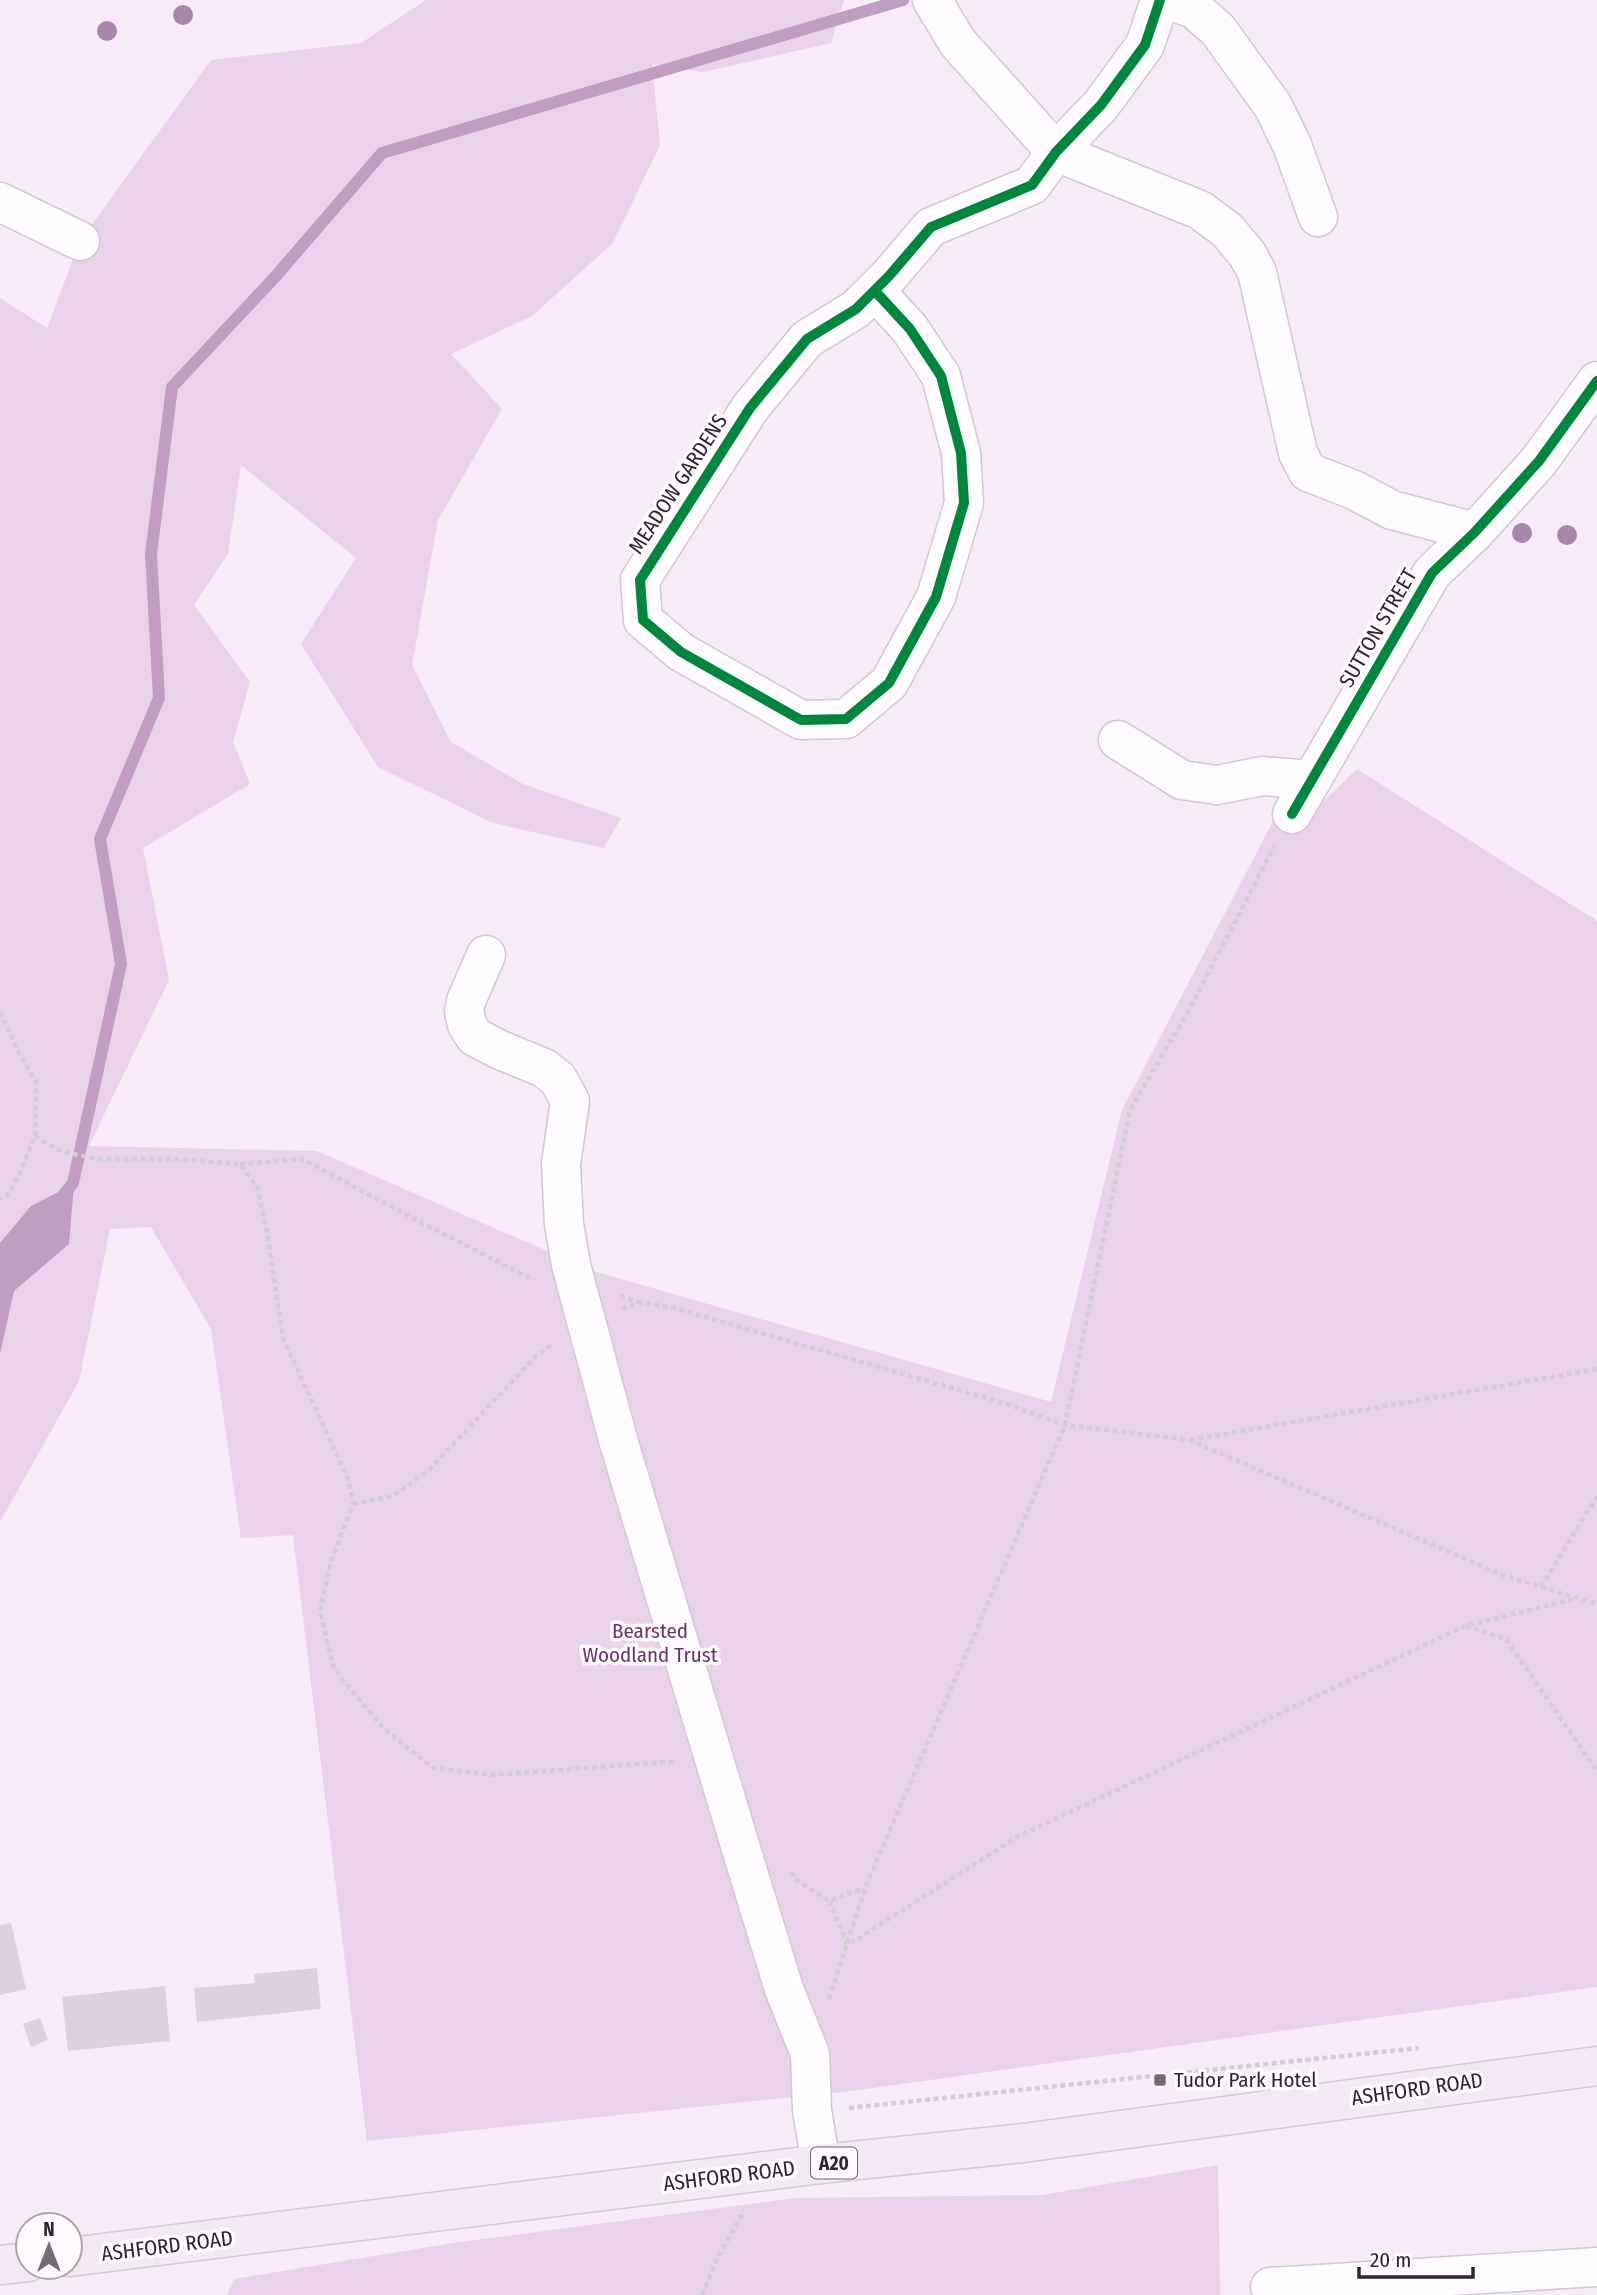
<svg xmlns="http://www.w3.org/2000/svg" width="1597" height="2295" viewBox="0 0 1597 2295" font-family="'Fira Sans Condensed',sans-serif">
<rect width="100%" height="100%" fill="#f6ebf7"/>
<path fill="#ead2eb" d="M426,0H844L831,43L703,72L652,64L660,145L613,243L532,316L451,354L502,409L438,520L412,665L451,742L523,784L621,818L604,848L493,823L378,767L301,644L356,558L241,465L228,554L194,605L250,682L233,742L250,784L143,848L169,980L89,1146L317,1151L593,1271L1051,1402L1122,1110L1281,806L1305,819L1357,769L1597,921V1987L851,2091L367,2141L293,1535L241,1538L211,1329L151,1227L110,1229L79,1381L0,1522V298L47,328L80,241L211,60L361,43Z
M1218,2165L1220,2295H227L234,2279L453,2243L796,2198L1042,2195Z"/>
<path fill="#c09ec2" d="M74,1184L69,1244L14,1291L0,1354V1243L31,1206Z"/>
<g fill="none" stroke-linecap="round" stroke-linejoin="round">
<path stroke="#c09ec2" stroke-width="12" d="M61,1198L73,1183L121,964L100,839L159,698L151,554L172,387L275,277L382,153L903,0"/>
</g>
<path fill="#dbd3dc" d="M11,1923L26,1989L0,1995V1925Z
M317,1968L321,2009L197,2022L194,1988L255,1983L254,1974Z
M165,1986L170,2041L68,2051L62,1997Z
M40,2018L48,2040L31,2047L23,2024Z"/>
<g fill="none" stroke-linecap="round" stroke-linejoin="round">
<g stroke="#d1c8d1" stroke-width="41">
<path id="minor" d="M932,0L958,43L1056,152L1200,210L1227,230L1247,254L1257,272L1298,453L1308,472L1354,490L1392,510L1475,532
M1168,0L1194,9L1218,30L1273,106L1292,145L1318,217
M0,202L80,241
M875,291L910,329L941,376L961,453L964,503L936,597L889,683L846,719L801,720L681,652L643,620L640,580L750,408L807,339L856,309L889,276L931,227L1032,185L1056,152L1101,105L1145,45L1160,0
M1118,740L1182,780L1217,785L1262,776L1312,780
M1292,814L1432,573L1475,532L1539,461L1597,381
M486,955L466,1001L464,1011L467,1025L475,1037L500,1050L544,1068L558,1079L570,1101L561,1164L564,1224L571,1265L619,1443L742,1852L784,1989L810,2054L812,2110L821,2164
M1270,2287L1597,2267"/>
</g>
<g stroke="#d2ccd2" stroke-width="41">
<path id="major" d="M70,2257L821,2164L1023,2143L1597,2066
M0,2265L28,2262"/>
</g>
<path stroke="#d3ced3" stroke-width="4.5" stroke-dasharray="5 3.5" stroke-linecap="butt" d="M0,1012L19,1053L36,1082L35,1136L20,1173L7,1196L0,1199
M35,1136L60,1151L97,1159H173L240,1164L257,1187L267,1232L283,1338L349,1481L353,1504L330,1564L320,1611L334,1669L383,1728L433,1768L494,1775L676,1761
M240,1164L302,1159L422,1223L534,1280
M620,1296L639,1302
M622,1309L639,1302L674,1308L1007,1404L1065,1425L1189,1440L1505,1576L1597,1604
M1190,1440L1597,1369
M353,1504L393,1496L428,1471L535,1357L552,1344
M1541,1587L1597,1496
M1466,1626L1506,1639L1597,1771
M791,1872L795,1879L829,1901L864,1888
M829,1901L848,1945L1017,1837L1465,1626L1574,1599
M829,1999L865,1888L1065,1425L1130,1110L1189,1010L1275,845
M849,2108L1419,2048
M702,2295L717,2259L744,2211"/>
<use href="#minor" stroke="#fefcfe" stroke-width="38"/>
<use href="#major" stroke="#f1ebf1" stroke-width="38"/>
<g stroke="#fefafe" stroke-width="15">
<path id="cycleway" d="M875,291L910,329L941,376L961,453L964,503L936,597L889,683L846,719L801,720L681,652L643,620L640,580L750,408L807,339L856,309L889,276L931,227L1032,185L1056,152L1101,105L1145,45L1160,0
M1292,814L1432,573L1475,532L1539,461L1597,381"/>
</g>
<use href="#cycleway" stroke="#00873e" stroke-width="10"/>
</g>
<g fill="#a986ac">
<circle cx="183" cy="15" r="10"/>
<circle cx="107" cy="31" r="10"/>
<circle cx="1522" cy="533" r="10"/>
<circle cx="1567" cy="535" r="10"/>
</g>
<rect fill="#746b74" stroke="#fefafe" stroke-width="2.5" x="1153" y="2073" width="14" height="14" rx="3.5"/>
<g text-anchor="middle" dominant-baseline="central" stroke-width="7" stroke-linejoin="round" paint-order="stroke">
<rect fill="#fefafe" stroke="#6c666c" stroke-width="2" x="811" y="2147.5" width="46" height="31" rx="5"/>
<g font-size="19" font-weight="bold" fill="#2e262e">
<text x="834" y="2163">A20</text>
</g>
<g font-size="21" fill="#2e262e" stroke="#fefafe">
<text transform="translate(678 484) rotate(-57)">MEADOW GARDENS</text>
<text transform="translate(1378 628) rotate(-60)">SUTTON STREET</text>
<text transform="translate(1417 2089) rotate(-8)">ASHFORD ROAD</text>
<text transform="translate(729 2176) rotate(-7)">ASHFORD ROAD</text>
<text transform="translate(167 2246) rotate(-7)">ASHFORD ROAD</text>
</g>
<g font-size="21" fill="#6a336e" stroke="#fefafe">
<text x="650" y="1631">Bearsted<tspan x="650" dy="24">Woodland Trust</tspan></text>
</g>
<g font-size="21" fill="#2e262e" stroke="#fefafe" text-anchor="start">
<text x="1174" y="2080">Tudor Park Hotel</text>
</g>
</g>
<g transform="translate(49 2246)"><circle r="33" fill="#fefafe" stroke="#aba5ab" stroke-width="2"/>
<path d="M0-5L12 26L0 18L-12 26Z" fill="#746b74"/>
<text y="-10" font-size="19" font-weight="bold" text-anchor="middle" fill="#2e262e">N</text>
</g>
<path d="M1359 2267v10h114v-10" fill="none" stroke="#2e262e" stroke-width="3.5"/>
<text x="1370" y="2267" font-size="21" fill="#2e262e" stroke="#fefafe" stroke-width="5" paint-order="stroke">20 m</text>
</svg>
